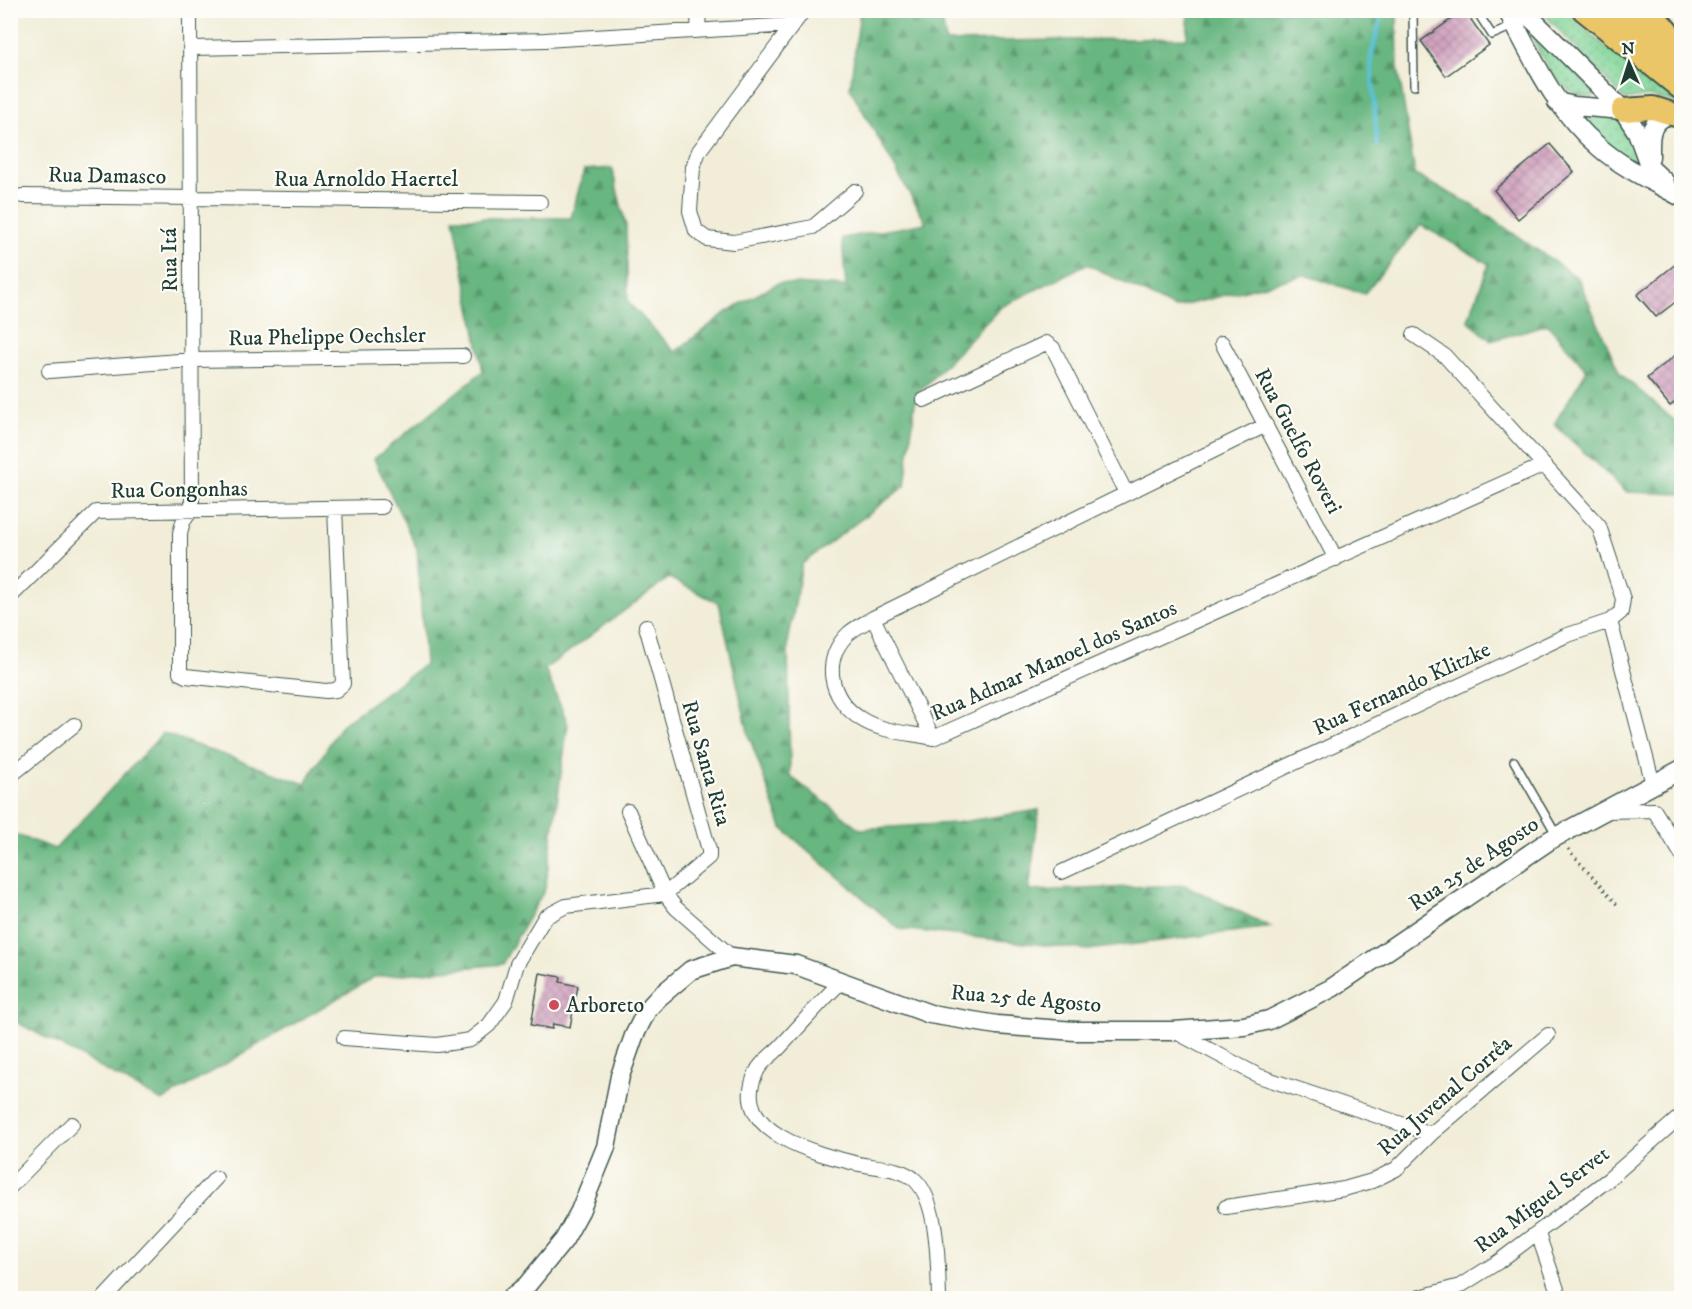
<svg xmlns="http://www.w3.org/2000/svg" width="1692" height="1309" viewBox="0 0 1692 1309" font-family="'IM FELL DW Pica',serif">
<defs>
<pattern id="grass-dots" width="8" height="8" patternUnits="userSpaceOnUse" patternTransform="scale(1.5)"><rect width="8" height="8" fill="#7fd497"/><path d="M2 2h.1M6 6h.1" fill="none" stroke="#67ad7c" stroke-width="1.8" stroke-linecap="round"/></pattern>
<pattern id="forest-firs" width="22" height="20" patternUnits="userSpaceOnUse" patternTransform="scale(1.5)"><rect width="22" height="20" fill="#67b680"/><path d="M5 1l3.5 6h-7zM16 11l3.5 6h-7z" fill="#54956a"/></pattern>
<pattern id="building-cross-hatch" width="8" height="8" patternUnits="userSpaceOnUse" patternTransform="scale(1.5)"><rect width="8" height="8" fill="#cd9aba"/><path d="M0 0l8 8M0 8l8-8" fill="none" stroke="#a67f98"/></pattern>
</defs>
<rect width="100%" height="100%" fill="#fdfcf7"/>
<filter id="ink" filterUnits="userSpaceOnUse"><feTurbulence type="fractalNoise" baseFrequency=".0167" numOctaves="2"/><feDisplacementMap in="SourceGraphic" scale="12" xChannelSelector="R" yChannelSelector="G"/><feConvolveMatrix kernelMatrix="1 2 1 2 8 2 1 2 1" color-interpolation-filters="sRGB"/></filter>
<filter id="wash" filterUnits="userSpaceOnUse"><feTurbulence type="fractalNoise" baseFrequency=".008" numOctaves="4" result="noise"/><feDisplacementMap in="SourceGraphic" scale="24" xChannelSelector="R" yChannelSelector="G"/><feGaussianBlur stdDeviation="1.35" result="paint"/><feColorMatrix in="noise" values="0 0 0 0 0 0 0 0 0 0 0 0 0 0 0 0 0 1.4 0 .05"/><feComposite in="paint" operator="in"/></filter>
<g filter="url(#wash)">
<rect width="100%" height="100%" fill="#f1edd8"/>
<path fill="url(#grass-dots)" stroke="#4f8866" stroke-width="1.5" d="M1541,11H1566L1597,40L1681,103L1647,96L1626,100Z
M1523,18L1596,94L1593,97C1552,96 1539,49 1523,18Z
M1579,114L1617,115L1637,145L1640,167L1595,136Z"/>
<path fill="url(#forest-firs)" stroke="#437a5a" stroke-width="1.5" d="M860,11H941L946,42L1187,38L1189,11H1397L1398,67L1415,175L1472,205L1578,278L1620,374L1681,426V494L1626,492L1554,424L1587,370L1547,324L1491,341L1468,320L1489,264L1421,225L1364,294L1305,275L1174,308L1087,264L1001,307L916,395L905,486L802,564L788,643L790,776L860,829L955,823L1039,810L1029,891L1185,885L1271,927L1088,950L899,929L782,828L749,736L719,603L669,578L545,669L568,724L545,889L502,964L374,977L162,1101L11,1019V833L55,849L163,733L305,784L341,725L425,664L417,549L374,459L483,371L454,218H571L584,170L612,168L626,226L628,302L675,352L728,311L778,283L846,287L842,238L926,223L850,88Z"/>
<g fill="none" stroke-linecap="round" stroke-linejoin="round">
<path stroke="#5ac2d7" stroke-width="4.5" d="M1377,144L1371,57L1383,10"/>
</g>
<g id="blocks">
<path fill="url(#building-cross-hatch)" d="M1464,10L1489,45L1446,76L1421,41Z
M1550,144L1574,172L1518,219L1494,190Z
M1682,259V297L1656,317L1637,295Z
M1682,350V397L1670,406L1647,378Z
M540,973L561,977L560,982L578,986L570,1027L553,1024L552,1029L531,1025Z"/>
</g>
</g>
<g filter="url(#ink)">
<use href="#blocks" fill-opacity="0" stroke="#3e574d" stroke-width="1.5"/>
<g fill="none" stroke-linecap="round" stroke-linejoin="round">
<g stroke="#3e574d" stroke-width="10">
<path id="service" d="M1413,10L1414,86
M1476,10L1492,35L1513,26
M1514,761L1556,834"/>
</g>
<g stroke="#3e574d" stroke-width="16">
<path id="minor" d="M190,10L192,509L183,522L180,533V673L186,676L326,691L336,690L343,684L335,509
M804,10L699,151L693,167L690,211L696,231L707,239L734,242L813,227L855,191
M698,29L699,10
M192,48L545,40L793,25
M22,196L540,202
M1222,343L1336,559
M49,371L192,360L463,356
M924,400L1046,343L1053,348L1126,493
M1266,425L873,618C865,623 856,627 849,633C821,659 829,699 861,719C881,732 911,733 933,738L1544,465
M10,597L96,512L382,507
M873,618L933,738
M1610,621L1653,784
M10,776L74,725
M628,811L665,894L676,908L732,957
M1605,811L1654,810L1682,855
M1062,872L1565,636L1610,621L1621,612L1623,599L1599,526L1445,356L1414,335
M841,982C819,1003 800,1026 779,1048C772,1055 761,1062 757,1071C726,1132 817,1154 859,1164C877,1168 901,1167 915,1180C939,1202 938,1268 939,1298
M1174,1031L1259,1076L1431,1134
M344,1038L437,1045L470,1040L489,1025L506,1001L517,964L545,917L566,906L665,894L709,857V850L646,626
M10,1187L72,1124
M1226,1207L1344,1189L1372,1181L1396,1169L1431,1134L1548,1035
M1538,1234L1560,1298
M104,1298L216,1178
M1417,1298L1460,1286L1498,1262L1609,1179L1682,1115"/>
</g>
<g stroke="#3e574d" stroke-width="21">
<path id="tertiary" d="M1507,10C1533,59 1556,111 1599,147C1623,168 1654,182 1681,197
M1523,10L1623,110L1637,132L1650,168L1665,182
M1557,102L1574,106L1623,110
M1650,157C1650,133 1648,124 1671,113
M511,1298L527,1285L564,1240L580,1211L606,1147L620,1076L634,1036L647,1010L659,997L691,970L732,957L796,965L930,1014L997,1025L1075,1031H1174L1244,1026L1269,1020L1332,988L1550,840L1682,769"/>
</g>
<g stroke="#3e574d" stroke-width="26">
<path id="primary" d="M1584,10L1682,89
M1618,10L1682,61
M1649,10L1682,49
M1623,110L1653,108L1682,117"/>
</g>
<path stroke="#3e574d" stroke-width="3" stroke-dasharray="1.5 4.5" stroke-linecap="butt" d="M1568,849L1619,907"/>
<use href="#service" stroke="#fff" stroke-width="7"/>
<use href="#minor" stroke="#fff" stroke-width="14"/>
<use href="#tertiary" stroke="#fff" stroke-width="18"/>
<use href="#primary" stroke="#ebc669" stroke-width="22"/>
</g>
</g>
<circle fill="#d1495b" stroke="#fdfcf7" stroke-width="2" cx="554" cy="1005" r="6"/>
<g text-anchor="middle" dominant-baseline="central" stroke-width="4.5" stroke-linejoin="round" paint-order="stroke">
<g font-size="22" fill="#1f3d34" stroke="#fdfcf7">
<text transform="translate(107 176) rotate(1)">Rua Damasco</text>
<text x="366" y="179">Rua Arnoldo Haertel</text>
<text transform="translate(170 260) rotate(-91)">Rua Itá</text>
<text transform="translate(327 337) rotate(-1)">Rua Phelippe Oechsler</text>
<text transform="translate(1298 441) rotate(62)">Rua Guelfo Roveri</text>
<text transform="translate(179 490) rotate(-1)">Rua Congonhas</text>
<text transform="translate(1054 661) rotate(-24)">Rua Admar Manoel dos Santos</text>
<text transform="translate(1402 689) rotate(-25)">Rua Fernando Klitzke</text>
<text transform="translate(706 763) rotate(74)">Rua Santa Rita</text>
<text transform="translate(1474 864) rotate(-34)">Rua 25 de Agosto</text>
<text transform="translate(1026 999) rotate(5)">Rua 25 de Agosto</text>
<text transform="translate(1445 1096) rotate(-41)">Rua Juvenal Corrêa</text>
<text transform="translate(1542 1200) rotate(-37)">Rua Miguel Servet</text>
</g>
<g font-size="22" fill="#1f3d34" stroke="#fdfcf7" text-anchor="start">
<text x="566" y="1005">Arboreto</text>
</g>
</g>
<rect width="1692" height="1309" fill="none" stroke="#fdfcf7" stroke-width="36"/>
<g transform="translate(1629 63) rotate(357)" stroke="#fdfcf7" stroke-width="4.5" paint-order="stroke">
<path d="M0-4.5L10 22L0 15L-10 22Z" fill="#1f3d34"/>
<text y="-9" font-size="16" font-weight="bold" text-anchor="middle" fill="#1f3d34">N</text>
</g>
</svg>
